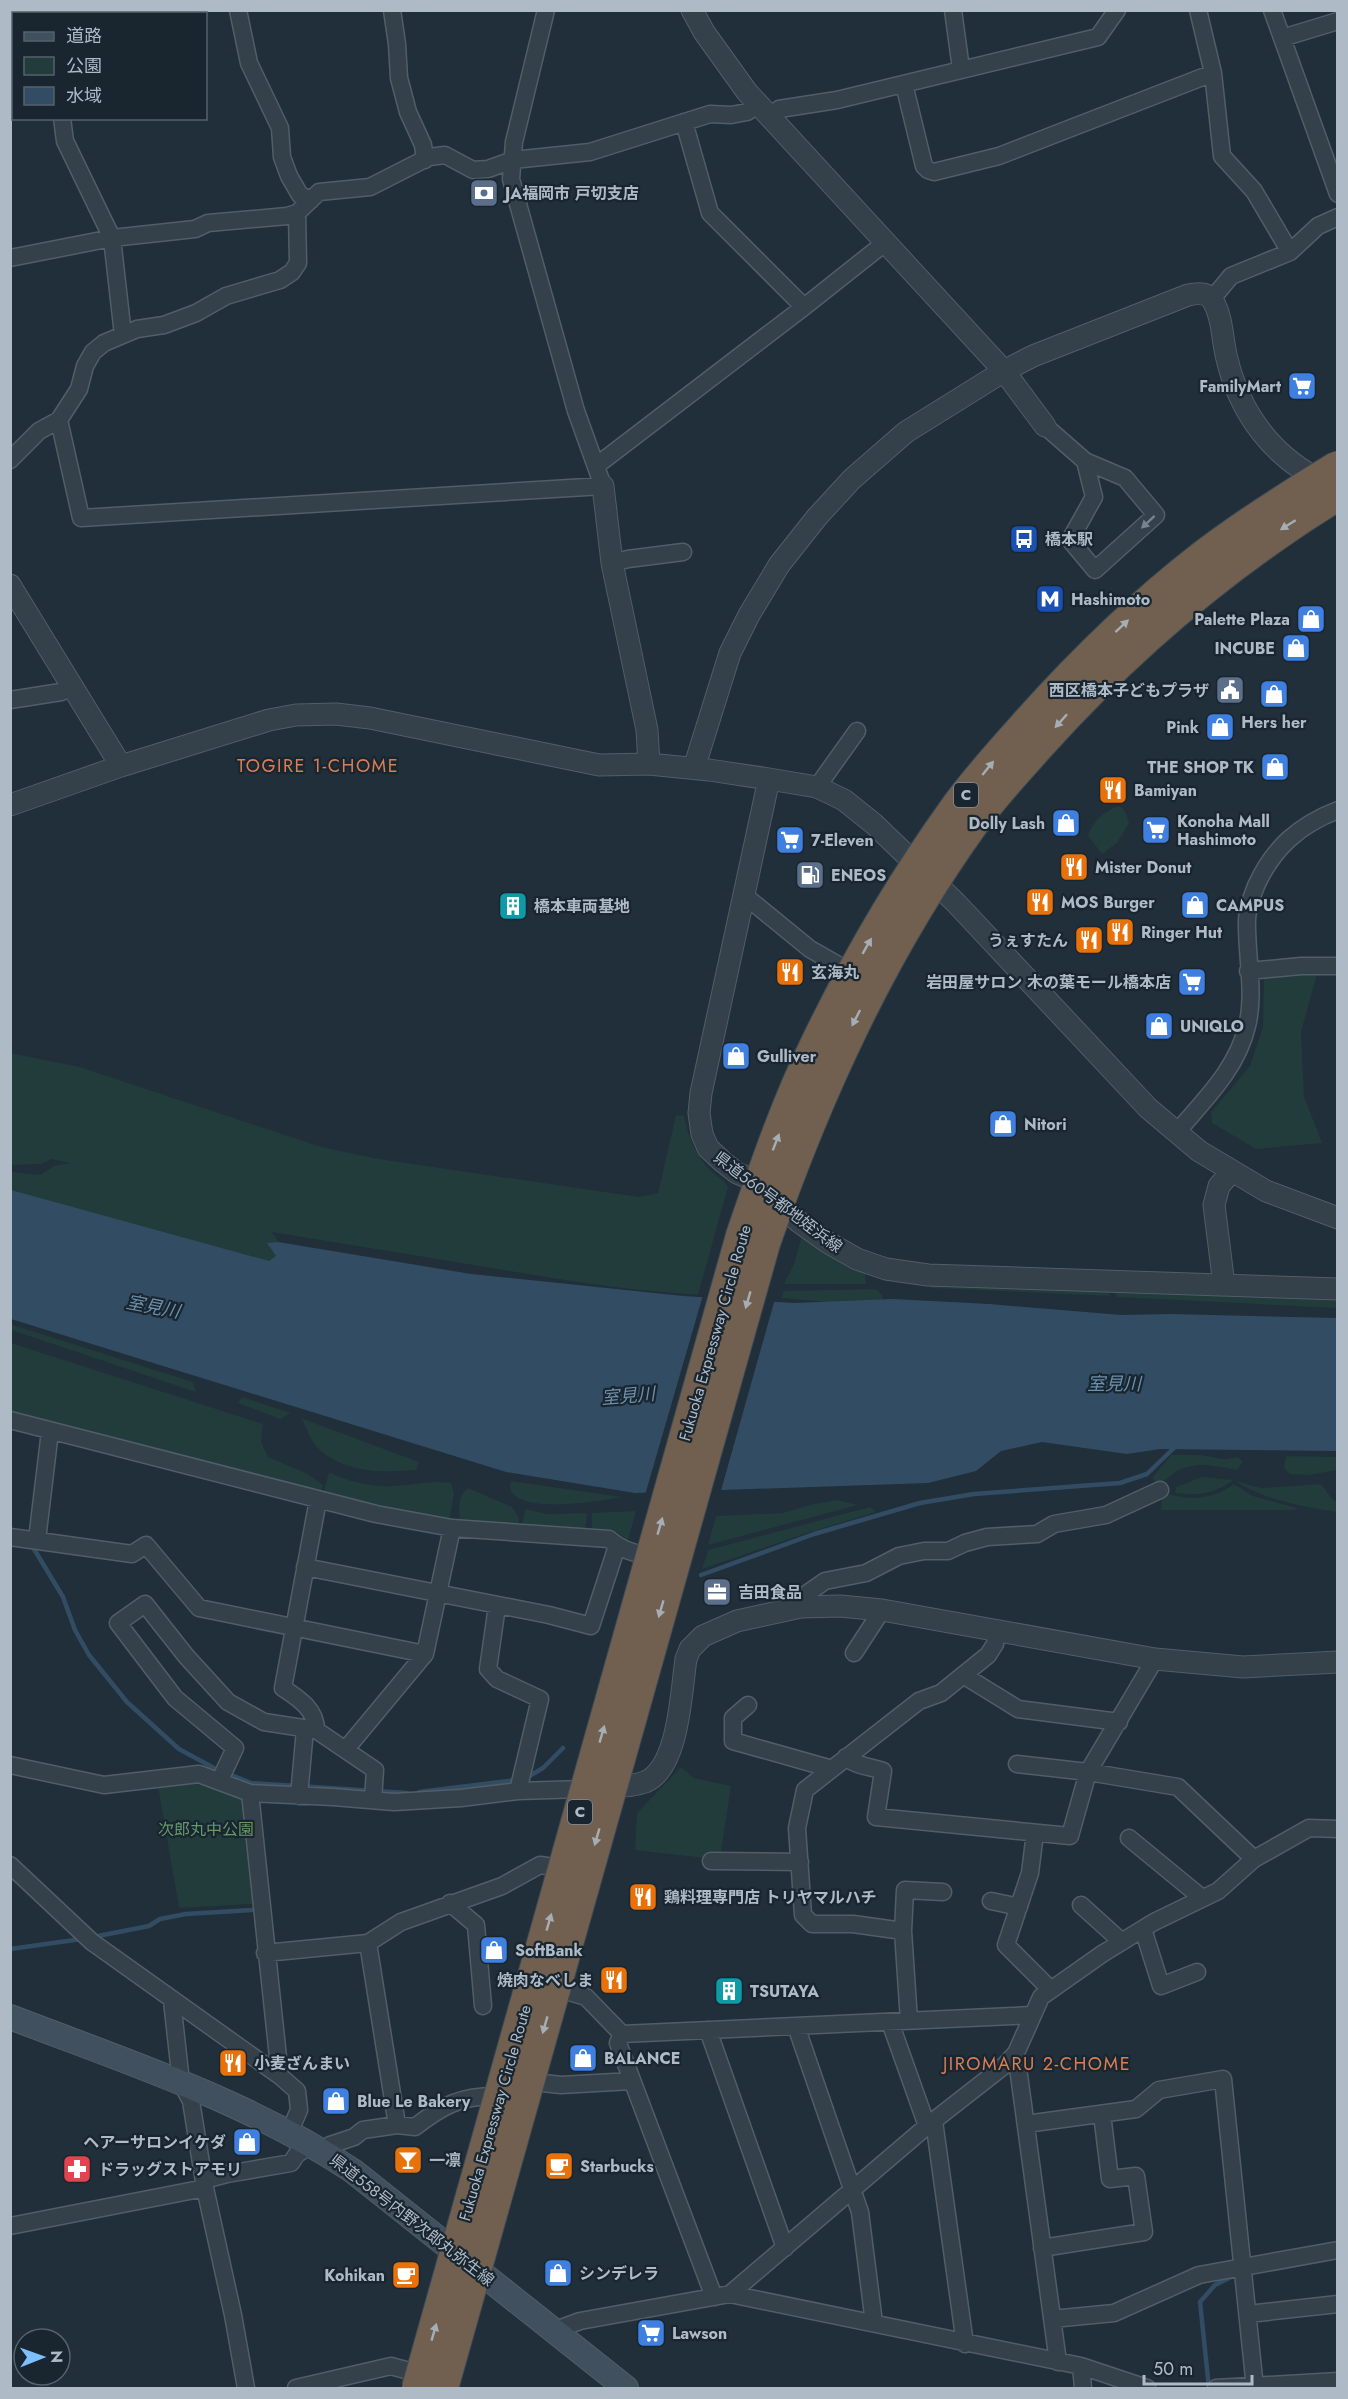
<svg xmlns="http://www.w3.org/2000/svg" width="1348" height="2399" viewBox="0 0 1348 2399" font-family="Jost,'Noto Sans JP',sans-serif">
<rect width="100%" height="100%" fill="#202f3a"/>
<path fill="#223b3b" d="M1116,807H1121L1126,813L1129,823L1117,843L1102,854L1088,836C1094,820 1101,814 1116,807Z
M1318,970L1301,1032L1304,1096L1322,1143L1256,1149L1212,1123L1211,1112L1250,1066L1263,1027L1264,978Z
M10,1053L80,1067L321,1147L379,1159L639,1197L658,1193L676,1115L684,1116C688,1136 696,1156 711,1171C717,1177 724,1179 728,1187L698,1295L630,1289L571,1281L272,1232L283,1248L269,1267L11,1200V1172L40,1175L54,1166L70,1163L52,1159L41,1164L11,1165Z
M802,1236L865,1272L866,1284H784L794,1264Z
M930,1282L1105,1289L1111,1296L931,1288Z
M1110,1287L1337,1297V1308L1118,1297Z
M876,1289L882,1295L883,1307L781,1298L784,1291Z
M10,1324L193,1382L196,1392L11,1330Z
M11,1343L263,1424L261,1441L268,1457L308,1474L323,1485L320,1495L11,1415Z
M242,1397L291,1413L280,1419L238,1403Z
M301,1418L419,1462L416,1470C383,1473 347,1473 321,1451C311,1443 307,1429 301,1418Z
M1171,1455H1201L1224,1459L1238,1457L1243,1462L1237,1470C1218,1466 1195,1461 1177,1471C1169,1476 1166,1481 1157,1483L1152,1478Z
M1286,1456L1337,1457V1470L1309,1475L1290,1474L1284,1468Z
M329,1472C348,1482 373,1487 394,1486C413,1485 432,1480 451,1483L454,1494L449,1522L323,1494Z
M1202,1477L1233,1480C1215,1494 1197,1496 1175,1493L1176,1487Z
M511,1481L622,1497C598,1501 532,1513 513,1494C509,1491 510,1485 511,1481Z
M1235,1481L1261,1488L1321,1484L1332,1499L1337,1502V1512C1302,1506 1266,1501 1235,1481Z
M1234,1484L1253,1496L1297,1508L1294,1510H1161L1162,1492C1187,1501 1213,1500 1234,1484Z
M468,1488L512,1507L519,1518L518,1529L460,1524C459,1511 457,1496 468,1488Z
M837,1500L858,1505L708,1545L716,1516L782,1513L814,1504Z
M870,1507L876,1512L807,1533L702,1569L708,1550Z
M525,1509L547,1514L587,1513L585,1531L522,1528Z
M636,1511L628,1540L616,1532L592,1530V1513Z
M681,1767L694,1778L731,1786L721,1852L705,1858L635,1850L637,1813Z
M174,1784H196L245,1796L253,1904L179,1908L158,1786Z"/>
<path fill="#324d63" d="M11,1190L269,1261L276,1256L267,1243L278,1242L471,1274L683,1296L794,1303L893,1299L989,1304L1121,1315L1171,1314L1337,1318V1451L1160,1449L1127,1454L1042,1442L1001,1451L976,1471L928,1483L635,1493L506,1472L11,1319Z"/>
<path fill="#202f3a" d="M703,1295L775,1299L720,1494L645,1495Z"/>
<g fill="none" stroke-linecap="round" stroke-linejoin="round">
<path stroke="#324d63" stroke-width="4.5" d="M31,1544L63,1597L75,1630L89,1655L127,1702L179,1749L214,1768L251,1783L407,1793
M701,1575L814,1534L920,1503L974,1494L1120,1483L1147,1474L1176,1446
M526,1778L543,1768L563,1748
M419,1792L517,1780
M93,1937L149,1926L160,1919L186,1914L252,1910
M10,1949L82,1939
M1209,2388L1200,2302L1215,2285L1233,2276"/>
<g stroke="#515e68" stroke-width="19">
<path id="minor" d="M26,10L27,14
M238,10L249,63L280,128L282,157L289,176L300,195L311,200
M392,10L397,44L399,78L408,112L423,145L425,160
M953,10L961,69
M1198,10L1213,73L1222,156L1254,191L1290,252
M1272,10L1338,194
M80,14L89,10
M10,30L14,29
M1282,38L1338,21
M904,84L924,166L928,170L934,172L999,156L1213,73
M770,117L779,109L837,100L1098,37L1117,10
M62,118L65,141L112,238L123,335
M684,122L710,213L804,307
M10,258L112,238L195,229L208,223L287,216L297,213L319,192L370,187L429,157L445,155L473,170L488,169L513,160L590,152L710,114L731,115L747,112L758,104
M1212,299L1231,276L1290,252L1318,226L1338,217
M59,420L81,518L603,486L576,411L511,179L514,142L546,10
M1045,426L1085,461L1125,478L1156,515L1095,570L1070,540L1094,497L1085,461
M10,460L39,431L59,420L79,389L85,366L93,352L104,343L137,329L164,325L196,313L226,296L280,280L292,272L298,263L297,213
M596,466L804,307L886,242
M612,563L628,559L683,552
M10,700L61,692L73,687
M817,787L857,731
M743,898L750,900L810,949L847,970
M1248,971L1301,966H1338
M1177,1132C1204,1100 1237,1069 1247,1026C1255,995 1247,958 1247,926C1246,913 1251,898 1256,886C1273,848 1299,825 1338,810
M10,1420L376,1514L452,1528L609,1539C620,1549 631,1553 646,1555
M10,1537L132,1554L146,1545L199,1608L425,1654
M37,1540L50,1431
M305,1567L549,1615L591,1626L617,1546
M497,1606L488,1669L497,1679L540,1699L518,1791
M801,1607L802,1597L825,1581L866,1573L899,1556L924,1551H948L965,1543L987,1537L1037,1534L1054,1524L1106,1515L1160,1490
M854,1653L882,1610
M963,1675L1018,1709L1119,1722
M748,1705L733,1718V1741L832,1769
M316,1730C316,1709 298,1698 283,1688L318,1500
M346,1749L425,1654L452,1528
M846,1757C855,1766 872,1767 883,1771L876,1817L1070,1836L1088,1772L1155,1659
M1017,1764L1088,1772L1178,1787L1254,1859
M10,1765L104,1785L199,1774L250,1793L333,1797L394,1802L461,1798L518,1791L583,1789
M220,1780L235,1748L175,1698L118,1623L145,1604L186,1656L228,1702L264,1722L316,1730L375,1770L373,1800
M250,1793L280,2076
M299,1796L305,1729
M1035,1833L1030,1873L1006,1945L1051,1990
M1129,1838L1202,1898
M711,1861L800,1862
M10,1865L92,1942L280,2076L297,2091L299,2110L289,2133
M991,1901L1019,1907
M450,1903L476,1925L483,2006
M1081,1905L1122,1942
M1143,1929L1161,1986L1197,1972
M903,1931L853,1924H812L803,1915L797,1828L805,1790L919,1701L941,1693L988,1655L995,1644L997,1631
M368,1943L397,2125
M265,1953L368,1943L401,1922L502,1886L540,1865L561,1868
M559,1989L586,1997L622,2034L1032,2015
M172,2001L181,2082L191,2101L205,2188L233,2315L246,2388
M909,2021L903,1931L905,1890L943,1892
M890,2022L927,2126
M796,2026L860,2212L874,2323
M708,2030L785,2248
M622,2034L618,2043L714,2297
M1016,2053L1058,2362
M534,2082L561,2085L632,2081
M934,2121L965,2344
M1026,2124L1136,2109L1159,2090L1223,2079L1255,2388
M324,2151L330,2145L354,2137L363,2130L397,2125L415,2127C442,2106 460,2096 495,2096
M204,2180L227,2174L291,2163L297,2154L312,2144
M10,2226L205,2188
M1042,2248L1144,2232L1136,2176L1110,2179L1102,2114
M730,2294L927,2126L1005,2065L1016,2053L1041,1997L1102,1954L1154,1922L1218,1891L1254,1859L1309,1828L1338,1829
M1248,2314L1338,2304
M1052,2319L1114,2313L1199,2275L1338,2250
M553,2331L580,2321L730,2294L1081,2366L1147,2388
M1081,2366L1083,2388
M296,2388L391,2366L420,2374
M1216,2388L1338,2381"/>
</g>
<g stroke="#515e68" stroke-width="23">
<path id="tertiary" d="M692,10L704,32L747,92L1004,371L1045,426
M603,486L612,563L647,730L649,764
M10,585L121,766
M694,768L730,653L749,615L779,565L817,517L852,479L906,432L1004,371L1033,356L1188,295C1197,293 1208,292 1213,301C1223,318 1222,340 1227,359C1240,414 1274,459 1326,483
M769,779L701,1093L699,1113L702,1134L708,1148L723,1162L737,1173L753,1180L799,1222L827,1242L857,1259L886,1269L928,1275L1338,1289
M10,805L121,766L269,720L296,715L336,714L370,718L599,765L649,764L709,770L769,779L817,787L844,800L874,824L956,903L1148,1108L1199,1151L1266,1191L1338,1218
M1224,1285L1214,1205L1219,1186L1231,1172
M599,1788C614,1787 631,1787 645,1782C679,1768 681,1692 686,1659L690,1649L703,1636L737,1621L801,1607L840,1606L882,1610L1155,1659L1243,1667L1338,1662"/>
</g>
<g stroke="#515e68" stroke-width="26">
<path id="secondary" d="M10,2017C127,2062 248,2101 353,2171L626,2388"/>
</g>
<use href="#minor" stroke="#34404a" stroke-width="16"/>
<use href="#tertiary" stroke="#34404a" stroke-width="21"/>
<use href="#secondary" stroke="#41505e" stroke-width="24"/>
<g stroke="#3e4b55" stroke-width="34" stroke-linecap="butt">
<path id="motorway-bridge" d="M418,2388L742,1236C764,1172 786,1106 816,1045C856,962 902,883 956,808C976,780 1000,754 1023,728C1078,666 1138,607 1204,556C1247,523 1292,495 1338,467
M442,2388L764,1243C816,1093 882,949 975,820C994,794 1017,770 1038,746C1127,647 1224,564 1338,494"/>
</g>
<use href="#motorway-bridge" stroke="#716050" stroke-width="32"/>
</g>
<defs><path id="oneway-solid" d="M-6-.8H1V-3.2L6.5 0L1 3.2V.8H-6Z" transform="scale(1.5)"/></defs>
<use fill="#77848f" href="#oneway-solid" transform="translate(1148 522) rotate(137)"/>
<g fill="#a5adb5">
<use href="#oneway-solid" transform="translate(1288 525) rotate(148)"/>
<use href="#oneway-solid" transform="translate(1122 626) rotate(-43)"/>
<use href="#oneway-solid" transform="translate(1061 721) rotate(132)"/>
<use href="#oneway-solid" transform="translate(988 768) rotate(-51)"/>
<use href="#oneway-solid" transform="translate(867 946) rotate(-60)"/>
<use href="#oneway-solid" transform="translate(856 1018) rotate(117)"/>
<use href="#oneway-solid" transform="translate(776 1142) rotate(-69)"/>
<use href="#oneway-solid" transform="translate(748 1300) rotate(106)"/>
<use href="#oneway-solid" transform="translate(660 1526) rotate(-74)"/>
<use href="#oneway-solid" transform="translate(661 1609) rotate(106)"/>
<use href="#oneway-solid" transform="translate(602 1734) rotate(-74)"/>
<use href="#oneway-solid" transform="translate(597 1837) rotate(106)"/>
<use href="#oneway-solid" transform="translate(549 1922) rotate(-74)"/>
<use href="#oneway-solid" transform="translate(545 2025) rotate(106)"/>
<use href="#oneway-solid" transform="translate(434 2332) rotate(-74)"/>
</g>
<defs>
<g id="bank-square" transform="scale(1.5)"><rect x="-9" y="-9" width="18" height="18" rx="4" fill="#5c6f8a" stroke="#19252f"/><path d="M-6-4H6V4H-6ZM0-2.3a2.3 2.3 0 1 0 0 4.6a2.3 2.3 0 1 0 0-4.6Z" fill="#fff"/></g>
<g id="supermarket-square" transform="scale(1.5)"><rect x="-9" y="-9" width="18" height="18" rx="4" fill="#3f7fe0" stroke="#19252f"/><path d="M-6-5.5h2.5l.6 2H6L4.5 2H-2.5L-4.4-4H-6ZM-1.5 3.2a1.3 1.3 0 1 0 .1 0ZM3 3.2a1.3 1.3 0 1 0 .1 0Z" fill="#fff"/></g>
<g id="bus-square" transform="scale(1.5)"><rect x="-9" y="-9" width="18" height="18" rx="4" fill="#1a4fb4" stroke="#19252f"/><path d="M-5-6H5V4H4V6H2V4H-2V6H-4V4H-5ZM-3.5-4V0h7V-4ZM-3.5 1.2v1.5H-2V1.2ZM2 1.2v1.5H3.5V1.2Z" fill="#fff"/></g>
<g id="metro-square" transform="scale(1.5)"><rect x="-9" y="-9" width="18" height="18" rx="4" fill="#1a4fb4" stroke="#19252f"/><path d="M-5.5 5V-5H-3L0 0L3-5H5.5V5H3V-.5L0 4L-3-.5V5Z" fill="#fff"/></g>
<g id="shop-square" transform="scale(1.5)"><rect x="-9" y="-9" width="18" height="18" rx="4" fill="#3f7fe0" stroke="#19252f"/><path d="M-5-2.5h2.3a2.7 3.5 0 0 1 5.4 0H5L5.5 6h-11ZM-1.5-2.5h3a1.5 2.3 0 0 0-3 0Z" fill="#fff"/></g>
<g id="civic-square" transform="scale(1.5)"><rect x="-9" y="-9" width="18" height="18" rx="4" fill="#5c6f8a" stroke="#19252f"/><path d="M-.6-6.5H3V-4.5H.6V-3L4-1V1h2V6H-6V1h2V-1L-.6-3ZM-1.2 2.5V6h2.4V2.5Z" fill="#fff"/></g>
<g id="restaurant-square" transform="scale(1.5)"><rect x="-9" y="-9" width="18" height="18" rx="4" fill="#e8710a" stroke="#19252f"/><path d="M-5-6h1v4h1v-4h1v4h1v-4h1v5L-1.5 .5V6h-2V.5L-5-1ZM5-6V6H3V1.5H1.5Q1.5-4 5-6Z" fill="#fff"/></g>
<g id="fuel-square" transform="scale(1.5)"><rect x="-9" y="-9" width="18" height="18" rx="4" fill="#5c6f8a" stroke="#19252f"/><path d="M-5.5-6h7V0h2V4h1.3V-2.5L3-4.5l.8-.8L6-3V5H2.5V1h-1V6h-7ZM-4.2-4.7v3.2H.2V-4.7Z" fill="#fff"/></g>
<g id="building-square" transform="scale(1.5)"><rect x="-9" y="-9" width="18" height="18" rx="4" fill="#0f9aa8" stroke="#19252f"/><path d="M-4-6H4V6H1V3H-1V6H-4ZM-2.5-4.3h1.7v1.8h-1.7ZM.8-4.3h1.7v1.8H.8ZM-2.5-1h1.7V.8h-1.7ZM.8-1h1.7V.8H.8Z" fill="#fff"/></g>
<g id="office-square" transform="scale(1.5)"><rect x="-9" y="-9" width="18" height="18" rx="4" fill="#5c6f8a" stroke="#19252f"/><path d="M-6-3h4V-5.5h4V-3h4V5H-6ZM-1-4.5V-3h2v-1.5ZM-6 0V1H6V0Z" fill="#fff"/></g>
<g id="bar-square" transform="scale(1.5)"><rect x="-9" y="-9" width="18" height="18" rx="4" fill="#e8710a" stroke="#19252f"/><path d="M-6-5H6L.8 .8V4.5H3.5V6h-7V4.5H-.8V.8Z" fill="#fff"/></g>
<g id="cafe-square" transform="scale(1.5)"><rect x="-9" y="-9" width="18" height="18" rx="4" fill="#e8710a" stroke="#19252f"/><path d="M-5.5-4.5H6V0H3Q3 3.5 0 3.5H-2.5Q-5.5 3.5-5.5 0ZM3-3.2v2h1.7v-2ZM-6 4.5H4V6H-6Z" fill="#fff"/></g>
<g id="pharmacy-square" transform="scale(1.5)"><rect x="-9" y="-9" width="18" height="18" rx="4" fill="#e0444e" stroke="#19252f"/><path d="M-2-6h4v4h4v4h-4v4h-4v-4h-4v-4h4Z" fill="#fff"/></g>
</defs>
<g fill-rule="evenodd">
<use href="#bank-square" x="484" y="193"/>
<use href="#supermarket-square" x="1302" y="386"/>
<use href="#bus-square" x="1024" y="539"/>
<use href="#metro-square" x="1050" y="599"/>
<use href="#shop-square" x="1311" y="619"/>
<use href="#shop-square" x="1296" y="648"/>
<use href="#civic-square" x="1230" y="690"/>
<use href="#shop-square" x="1274" y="694"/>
<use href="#shop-square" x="1220" y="727"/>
<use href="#shop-square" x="1275" y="767"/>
<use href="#restaurant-square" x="1113" y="790"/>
<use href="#shop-square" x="1066" y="823"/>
<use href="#supermarket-square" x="1156" y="830"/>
<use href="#supermarket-square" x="790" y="840"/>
<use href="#restaurant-square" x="1074" y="867"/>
<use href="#fuel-square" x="810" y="875"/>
<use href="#restaurant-square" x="1040" y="902"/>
<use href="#shop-square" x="1195" y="905"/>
<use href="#building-square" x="513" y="906"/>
<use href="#restaurant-square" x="1120" y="932"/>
<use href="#restaurant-square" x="1089" y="940"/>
<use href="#restaurant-square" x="790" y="972"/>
<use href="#supermarket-square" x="1192" y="982"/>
<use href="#shop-square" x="1159" y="1026"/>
<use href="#shop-square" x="736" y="1056"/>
<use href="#shop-square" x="1003" y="1124"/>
<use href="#office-square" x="717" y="1592"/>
<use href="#restaurant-square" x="643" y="1897"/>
<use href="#shop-square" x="494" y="1950"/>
<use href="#restaurant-square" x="614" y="1980"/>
<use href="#building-square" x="729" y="1991"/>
<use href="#shop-square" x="583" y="2058"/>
<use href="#restaurant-square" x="233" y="2063"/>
<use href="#shop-square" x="336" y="2101"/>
<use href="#shop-square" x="247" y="2142"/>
<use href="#bar-square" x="408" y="2160"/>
<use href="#cafe-square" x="559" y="2166"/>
<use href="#pharmacy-square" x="77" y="2169"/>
<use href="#shop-square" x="558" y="2273"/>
<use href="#cafe-square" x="406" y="2275"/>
<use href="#supermarket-square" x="651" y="2333"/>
</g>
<g text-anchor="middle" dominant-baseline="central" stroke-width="4.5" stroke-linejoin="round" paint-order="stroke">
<g fill="#19252f" stroke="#818e99" stroke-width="1.5">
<rect x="954" y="783" width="24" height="24" rx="4.5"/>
<rect x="568" y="1800" width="24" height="24" rx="4.5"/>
</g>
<g font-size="15" font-weight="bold" fill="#aebbc7">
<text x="966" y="795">C</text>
<text x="580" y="1812">C</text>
</g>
<g font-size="16" font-weight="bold" fill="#aebbc7" stroke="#19252f" text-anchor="start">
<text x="505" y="193">JA福岡市 戸切支店</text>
<text x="1281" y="386" text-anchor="end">FamilyMart</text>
<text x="1045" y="539">橋本駅</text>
<text x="1071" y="599">Hashimoto</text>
<text x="1290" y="619" text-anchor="end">Palette Plaza</text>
<text x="1275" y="648" text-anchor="end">INCUBE</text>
<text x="1209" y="690" text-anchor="end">西区橋本子どもプラザ</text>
<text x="1274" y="722" text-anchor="middle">Hers her</text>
<text x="1199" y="727" text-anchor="end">Pink</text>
<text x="1254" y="767" text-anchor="end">THE SHOP TK</text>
<text x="1134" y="790">Bamiyan</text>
<text x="1177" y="821">Konoha Mall<tspan x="1177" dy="18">Hashimoto</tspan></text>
<text x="1045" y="823" text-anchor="end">Dolly Lash</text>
<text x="811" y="840">7-Eleven</text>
<text x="1095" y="867">Mister Donut</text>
<text x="831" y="875">ENEOS</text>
<text x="1061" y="902">MOS Burger</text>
<text x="1216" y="905">CAMPUS</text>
<text x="534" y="906">橋本車両基地</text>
<text x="1141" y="932">Ringer Hut</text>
<text x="1068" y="940" text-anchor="end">うぇすたん</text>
<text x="811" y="972">玄海丸</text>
<text x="1171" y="982" text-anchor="end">岩田屋サロン 木の葉モール橋本店</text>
<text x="1180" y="1026">UNIQLO</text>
<text x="757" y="1056">Gulliver</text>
<text x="1024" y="1124">Nitori</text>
<text x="738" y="1592">吉田食品</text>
<text x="664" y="1897">鶏料理専門店 トリヤマルハチ</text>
<text x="515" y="1950">SoftBank</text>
<text x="593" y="1980" text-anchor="end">焼肉なべしま</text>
<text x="750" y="1991">TSUTAYA</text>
<text x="604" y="2058">BALANCE</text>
<text x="254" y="2063">小麦ざんまい</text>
<text x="357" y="2101">Blue Le Bakery</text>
<text x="226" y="2142" text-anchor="end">ヘアーサロンイケダ</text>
<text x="429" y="2160">一凛</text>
<text x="580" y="2166">Starbucks</text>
<text x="98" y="2169">ドラッグストアモリ</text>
<text x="579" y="2273">シンデレラ</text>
<text x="385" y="2275" text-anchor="end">Kohikan</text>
<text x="672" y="2333">Lawson</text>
</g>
<g font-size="16" fill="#aebbc7" stroke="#19252f">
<text transform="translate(778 1202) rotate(37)">県道560号都地姪浜線</text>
<text transform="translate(715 1333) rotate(-74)">Fukuoka Expressway Circle Route</text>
<text transform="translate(495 2113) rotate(-74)">Fukuoka Expressway Circle Route</text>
<text transform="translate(412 2220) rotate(38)">県道558号内野次郎丸弥生線</text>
</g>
<g font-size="16" fill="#64996a" stroke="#19252f">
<text x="206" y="1829">次郎丸中公園</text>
</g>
<g font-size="18" letter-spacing="1.5" fill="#d97f57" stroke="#19252f">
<text x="318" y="766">TOGIRE 1-CHOME</text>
<text x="1037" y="2064">JIROMARU 2-CHOME</text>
</g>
<g font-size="18" font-style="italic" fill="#6d90ac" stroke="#19252f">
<text transform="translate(153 1307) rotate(11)">室見川</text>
<text x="1114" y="1384">室見川</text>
<text transform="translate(628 1396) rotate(-5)">室見川</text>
</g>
</g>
<rect width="1348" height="2399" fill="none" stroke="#aebbc7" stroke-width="24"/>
<rect x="12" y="12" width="195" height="108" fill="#19252f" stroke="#55616c" stroke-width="1.5"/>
<rect x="24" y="32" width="30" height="9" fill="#41505e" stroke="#55616c" stroke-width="1.5"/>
<text x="66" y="42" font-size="18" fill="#aebbc7">道路</text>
<rect x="24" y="57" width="30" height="18" fill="#223b3b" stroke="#55616c" stroke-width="1.5"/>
<text x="66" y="72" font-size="18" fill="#aebbc7">公園</text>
<rect x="24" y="87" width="30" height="18" fill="#324d63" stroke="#55616c" stroke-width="1.5"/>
<text x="66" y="102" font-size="18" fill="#aebbc7">水域</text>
<g transform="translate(42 2357) rotate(89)"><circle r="28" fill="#19252f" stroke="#55616c" stroke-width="1.5"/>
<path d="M0-4.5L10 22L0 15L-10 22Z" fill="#7dbffd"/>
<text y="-9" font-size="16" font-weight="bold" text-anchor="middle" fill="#aebbc7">N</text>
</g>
<path d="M1144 2375v9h108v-9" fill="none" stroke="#aebbc7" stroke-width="3"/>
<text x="1153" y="2375" font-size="18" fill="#aebbc7" stroke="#19252f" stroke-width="4.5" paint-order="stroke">50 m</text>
</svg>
